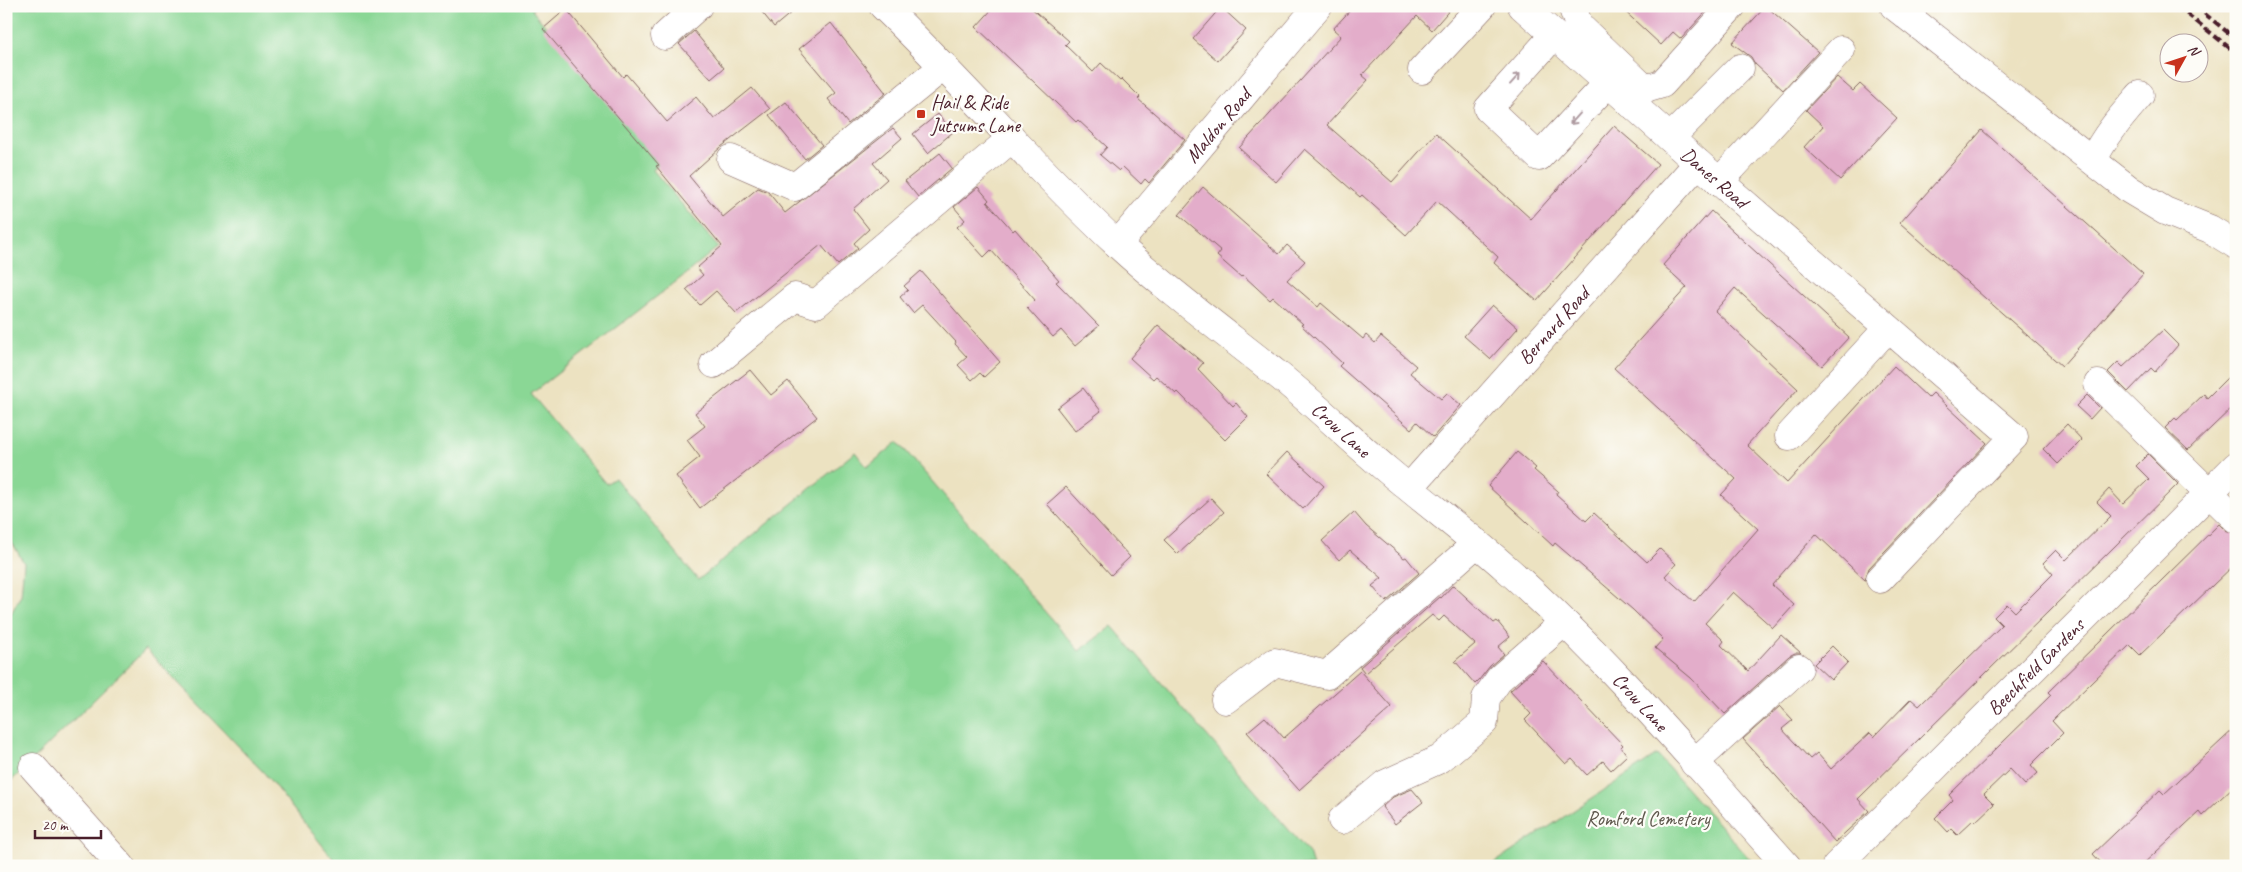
<svg xmlns="http://www.w3.org/2000/svg" width="2242" height="872" viewBox="0 0 2242 872" font-family="Caveat,sans-serif">
<rect width="100%" height="100%" fill="#fdfcf7"/>
<filter id="ink" filterUnits="userSpaceOnUse"><feTurbulence type="fractalNoise" baseFrequency=".02" numOctaves="2"/><feDisplacementMap in="SourceGraphic" scale="10" xChannelSelector="R" yChannelSelector="G"/><feConvolveMatrix kernelMatrix="1 2 1 2 8 2 1 2 1" color-interpolation-filters="sRGB"/></filter>
<filter id="wash" filterUnits="userSpaceOnUse"><feTurbulence type="fractalNoise" baseFrequency=".0096" numOctaves="4" result="noise"/><feDisplacementMap in="SourceGraphic" scale="20" xChannelSelector="R" yChannelSelector="G"/><feGaussianBlur stdDeviation="1.12" result="paint"/><feColorMatrix in="noise" values="0 0 0 0 0 0 0 0 0 0 0 0 0 0 0 0 0 1.4 0 .05"/><feComposite in="paint" operator="in"/></filter>
<g filter="url(#wash)">
<rect width="100%" height="100%" fill="#ece2c1"/>
<path fill="#8ad795" stroke="#6a7b60" d="M6,6H535L532,10L658,163L653,170L718,247L682,277L531,394L606,484L615,478L698,580L855,452L867,467L898,442L1079,651L1112,626L1309,853L1313,866H339L265,774L146,649L6,786V623L21,595L24,563L6,532Z
M1657,755L1756,866H1490Z"/>
<g id="blocks">
<path fill="#e3adca" d="M757,6H799L774,27Z
M995,6H1029L1069,41L1065,45L1093,72L1101,63L1120,81L1122,79L1140,97L1138,99L1185,140L1149,183L1145,179L1141,184L1123,167L1119,171L1100,155L1107,147L1078,120L1076,122L976,27Z
M1354,6H1453L1432,30L1417,16L1362,75L1368,80L1327,125L1392,182L1436,133L1531,219L1614,126L1658,164L1537,301L1494,263L1498,257L1437,201L1406,235L1362,195L1360,197L1305,149L1276,182L1239,148L1341,36L1333,29Z
M1619,6H1711L1681,39L1673,32L1661,45Z
M1766,6L1818,52L1783,90L1755,64L1751,57L1732,43Z
M1221,7L1246,30L1218,61L1193,39Z
M566,9L623,77L626,74L667,122L696,97L714,119L752,88L770,109L721,147L689,176L723,217L758,188L768,192L785,213L893,128L902,138L873,163L887,179L853,209L869,229L854,243L858,248L838,265L821,245L736,313L716,291L700,305L686,290L703,275L697,268L722,246L656,166L659,165L543,29Z
M831,23L886,93L848,124L828,99L836,93L799,49Z
M694,31L724,68L711,79L679,44Z
M1837,77L1853,91L1860,84L1897,118L1840,180L1804,147L1823,126L1806,110Z
M786,102L822,145L805,159L769,115Z
M938,114L953,132L928,153L913,134Z
M1982,130L2143,274L2062,366L1900,223Z
M940,153L952,168L918,197L905,181Z
M978,187L989,200L987,202L1013,231L1015,229L1059,280L1056,282L1099,326L1075,346L1061,330L1053,337L1027,308L1035,300L991,250L984,257L957,227L965,220L954,207Z
M1203,187L1279,254L1287,245L1305,261L1287,280L1318,307L1321,303L1363,339L1366,335L1375,343L1381,336L1416,366L1410,373L1441,399L1447,393L1461,405L1433,437L1417,422L1411,429L1339,366L1342,363L1301,325L1303,324L1273,297L1270,300L1243,275L1241,277L1217,256L1221,251L1179,215Z
M1711,211L1849,337L1822,366L1735,288L1715,311L1798,389L1747,445L1787,483L1894,366L1928,398L1933,393L1987,443L1869,568L1865,580L1816,534L1772,585L1794,605L1773,628L1733,592L1705,623L1724,641L1721,645L1748,671L1781,635L1801,653H1795L1789,656L1725,714L1691,678L1655,648L1663,639L1633,610L1555,543L1553,546L1488,486L1517,452L1536,468L1534,470L1558,491L1556,494L1586,521L1594,513L1647,562L1660,549L1676,564L1665,576L1694,602L1758,529L1721,495L1736,479L1614,368L1687,287L1663,265Z
M921,271L1000,362L984,377L980,373L972,380L958,365L967,357L955,344L956,342L922,305L913,313L900,297L908,290L904,286Z
M1492,305L1518,328L1490,359L1464,336Z
M1158,325L1203,363L1198,369L1233,406L1236,403L1248,417L1225,440L1178,392L1176,394L1156,376L1153,379L1130,358Z
M2163,330L2178,345L2155,372L2151,368L2128,392L2108,372L2118,362L2123,367Z
M2236,369V404L2188,450L2165,428L2175,418L2177,420L2204,394L2207,398Z
M750,370L771,395L788,381L817,417L700,508L676,476L700,457L687,440L705,426L695,413Z
M1083,388L1101,411L1075,431L1057,408Z
M2087,395L2100,408L2090,419L2076,406Z
M2067,424L2082,440L2058,464L2043,449Z
M1287,452L1324,486L1303,509L1266,474Z
M2148,454L2178,484L1858,799L1869,811L1835,842L1743,739L1780,706L1793,720L1782,729L1810,759L1817,753L1831,769L1870,733L1874,737L1911,699L1919,706L2002,625L1994,617L2007,604L2015,612L2053,574L2043,563L2056,550L2066,560L2111,516L2097,502L2109,489L2123,504L2149,479L2136,466Z
M1066,487L1130,557L1111,575L1047,504Z
M1211,498L1224,512L1178,554L1164,540Z
M1354,512L1366,526L1404,558L1406,557L1419,573L1386,602L1372,586L1382,578L1350,550L1339,560L1322,541Z
M2219,524L2225,530L2236,534V563L2140,655L2130,645L2052,721L2063,733L2031,765L2038,773L2025,785L2010,769L1984,794L1994,804L1975,822L1973,820L1957,835L1951,829L1948,832L1935,818L1953,800L1949,795L2051,695L2048,692Z
M1453,585L1494,623L1497,621L1510,637L1498,647L1504,654L1490,666L1479,680L1475,684L1455,661L1475,644L1444,616L1439,621L1432,615L1365,673L1360,667L1440,597L1441,598Z
M1832,646L1848,662L1831,680L1814,664Z
M1543,661L1623,745L1621,747L1627,755L1611,770L1603,761L1587,775L1572,759L1566,764L1525,720L1531,714L1510,691Z
M1360,671L1392,707L1299,790L1247,732L1265,717L1284,738Z
M2236,727V784L2202,816L2199,812L2141,866H2104L2093,854L2160,790L2164,794Z
M1412,789L1423,802L1395,824L1382,807L1393,797Z"/>
</g>
</g>
<g filter="url(#ink)">
<use href="#blocks" fill-opacity="0" stroke="#836360" stroke-width="1"/>
<g fill="none" stroke-linecap="round" stroke-linejoin="round">
<g stroke="#836360" stroke-width="29">
<g id="minor">
<path id="s1" d="M883,6C963,83 1035,168 1116,243C1167,290 1223,331 1277,374C1315,404 1349,438 1386,469C1426,503 1468,534 1507,569C1609,659 1697,765 1787,866"/>
<path id="s2" d="M1522,6L1698,163L2014,437L1880,579"/>
<path d="M1572,6L1579,26L1645,89L1631,104"/>
<path d="M1894,6L2130,190L2165,211L2210,229L2236,245"/>
<path d="M1554,35L1488,109L1539,157L1608,83"/>
<path d="M665,36L698,6"/>
<path d="M1422,70L1482,6"/>
<path d="M1645,89L1662,84L1732,6"/>
<path d="M1670,138L1740,68"/>
<path d="M731,159L795,187L944,66"/>
<path d="M2093,160C2105,135 2122,116 2140,95"/>
<path d="M1719,182L1841,50"/>
<path id="s3" d="M1118,244L1318,6"/>
<path d="M714,364L795,297L816,304L1012,138"/>
<path d="M2098,384L2236,519"/>
<path d="M1789,436L1887,329"/>
<path id="s4" d="M1410,487L1698,163"/>
<path d="M1225,700L1275,662L1327,675L1477,543"/>
<path d="M1694,763L1799,668"/>
<path d="M33,767L121,866"/>
<path d="M1342,820L1385,784L1440,759L1484,722L1486,698L1500,678L1563,623"/>
<path id="s5" d="M1836,866L2236,466"/>
</g>
</g>
<use href="#minor" stroke="#fff" stroke-width="28"/>
<path stroke="#4a1f2b" stroke-width="4" stroke-dasharray="8 4" stroke-linecap="butt" d="M2177,6L2236,53
M2195,6L2236,39"/>
</g>
<defs><path id="oneway-shaft" d="M-6 0H5M1.5-3L5.5 0L1.5 3" fill="none" stroke-width="1.6" stroke-linecap="round" stroke-linejoin="round" transform="scale(1.25)"/></defs>
<g stroke="#ae9aa0">
<use href="#oneway-shaft" transform="translate(1515 79) rotate(-48)"/>
<use href="#oneway-shaft" transform="translate(1575 119) rotate(132)"/>
</g>
</g>
<rect fill="#c8321e" stroke="#fdfcf7" stroke-width="2" x="916" y="109" width="10" height="10" rx="2.5"/>
<g text-anchor="middle" dominant-baseline="central" stroke-width="4.5" stroke-linejoin="round" paint-order="stroke">
<g font-size="20" fill="#4a1f2b" stroke="#fdfcf7" text-anchor="start">
<text x="931" y="102">Hail &amp; Ride<tspan x="931" dy="23">Jutsums Lane</tspan></text>
</g>
<g font-size="20" fill="#4a1f2b" stroke="#fdfcf7">
<text stroke="none"><textPath href="#s3" startOffset="155">Maldon Road</textPath></text>
<text stroke="none"><textPath href="#s2" startOffset="258">Danes Road</textPath></text>
<text stroke="none"><textPath href="#s4" startOffset="216">Bernard Road</textPath></text>
<text stroke="none"><textPath href="#s1" startOffset="625">Crow Lane</textPath></text>
<text stroke="none"><textPath href="#s5" startOffset="282">Beechfield Gardens</textPath></text>
<text stroke="none"><textPath href="#s1" startOffset="1030">Crow Lane</textPath></text>
</g>
<g font-size="20" fill="#5d564b" stroke="#fdfcf7">
<text x="1648" y="818">Romford Cemetery</text>
</g>
</g>
<rect width="2242" height="872" fill="none" stroke="#fdfcf7" stroke-width="25"/>
<g transform="translate(2184 58) rotate(50)"><circle r="24" fill="#fdfcf7" stroke="#b5a4a5"/>
<path d="M0-4L9 19L0 12L-9 19Z" fill="#c8321e"/>
<text y="-8" font-size="14" font-weight="bold" text-anchor="middle" fill="#4a1f2b">N</text>
</g>
<path d="M35 830v8h66v-8" fill="none" stroke="#4a1f2b" stroke-width="2.5"/>
<text x="42" y="830" font-size="15" fill="#4a1f2b" stroke="#fdfcf7" stroke-width="4" paint-order="stroke">20 m</text>
</svg>
